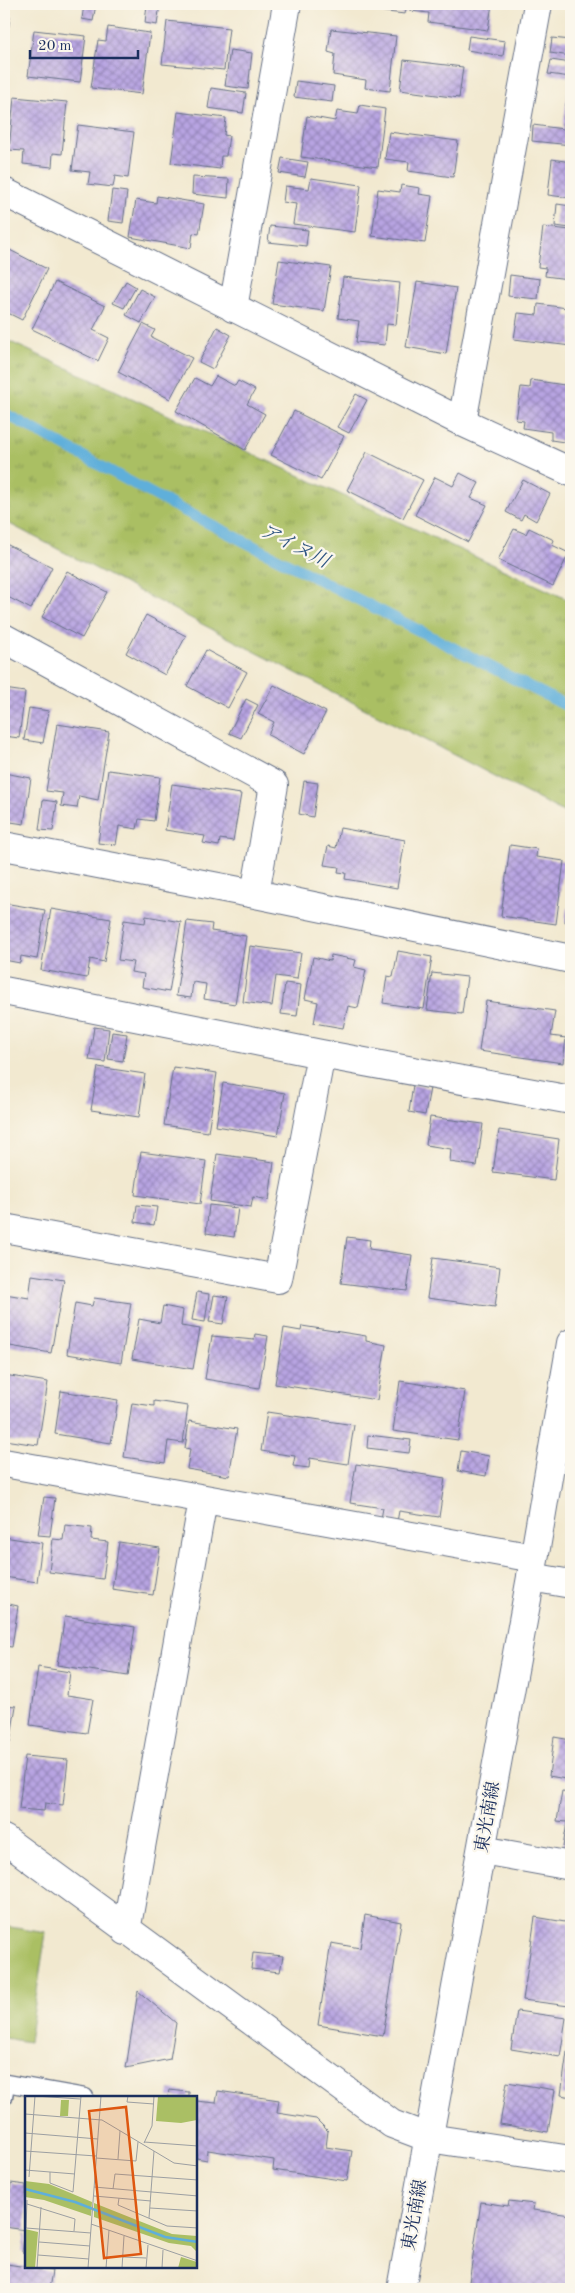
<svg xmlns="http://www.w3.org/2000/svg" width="575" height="2293" viewBox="0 0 575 2293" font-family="'Old Standard TT','Noto Serif JP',serif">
<defs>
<pattern id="grass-tufts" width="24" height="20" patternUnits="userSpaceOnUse" patternTransform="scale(1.25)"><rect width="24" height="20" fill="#aabf64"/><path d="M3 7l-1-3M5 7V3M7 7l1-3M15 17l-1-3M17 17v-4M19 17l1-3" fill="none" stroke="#8a9c56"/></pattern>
<pattern id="building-cross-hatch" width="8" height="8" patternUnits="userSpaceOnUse" patternTransform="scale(1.25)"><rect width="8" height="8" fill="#b8a4e2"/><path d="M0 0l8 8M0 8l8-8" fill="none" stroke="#9586ba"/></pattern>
</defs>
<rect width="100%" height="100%" fill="#fbf7ec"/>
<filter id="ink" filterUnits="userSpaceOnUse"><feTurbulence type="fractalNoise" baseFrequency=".02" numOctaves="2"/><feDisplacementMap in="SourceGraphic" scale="10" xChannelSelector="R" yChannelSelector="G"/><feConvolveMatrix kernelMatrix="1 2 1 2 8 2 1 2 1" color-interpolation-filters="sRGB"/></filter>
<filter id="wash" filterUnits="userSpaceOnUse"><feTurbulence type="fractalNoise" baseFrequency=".0096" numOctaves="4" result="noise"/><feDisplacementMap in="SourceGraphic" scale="20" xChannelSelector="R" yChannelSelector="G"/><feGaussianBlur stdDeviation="1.12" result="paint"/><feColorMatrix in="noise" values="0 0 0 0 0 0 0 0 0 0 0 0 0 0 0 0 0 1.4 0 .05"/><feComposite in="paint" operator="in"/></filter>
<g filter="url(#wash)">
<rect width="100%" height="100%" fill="#f2e9d0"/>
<path fill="url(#grass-tufts)" stroke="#627761" d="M4,339L571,601V816L4,521Z"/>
<path fill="#aabf64" stroke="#627761" d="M4,1926L46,1933L29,2042L4,2038Z"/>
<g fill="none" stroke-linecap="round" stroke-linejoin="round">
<path stroke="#5fafda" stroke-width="11" d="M4,413L167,502L571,708"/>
</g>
<g id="blocks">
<path fill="url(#building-cross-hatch)" d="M84,4H96L93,21L82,19Z
M147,4H160L157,25L145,23Z
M332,4H407L405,14L332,6Z
M411,4H492L488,30L428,22L429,13L410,11Z
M4,16L10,17L5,51H4Z
M167,21L229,28L224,70L162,64Z
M108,27L150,33L142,94L91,88L98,40L106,41Z
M331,29L396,36L390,91L365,88L366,80L333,75L335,54L328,52Z
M34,30L86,36L80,82L28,76Z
M469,36L505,41L503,56L467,50Z
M552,38L571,40V56L550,53Z
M230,50L252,53L248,89L225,86Z
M404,60L463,67L459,98L400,90Z
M551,60L571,63V77L548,74Z
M296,81L334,86L332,102L294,97Z
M211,88L246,93L243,113L208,108Z
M568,91L571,92V128L563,127Z
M14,97L67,102L62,154L53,153L52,167L23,164L24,151L9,150Z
M360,105L385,109L378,167L301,157L307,116L335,121L337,111L358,114Z
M178,112L226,118L224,135L229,136L226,156H221L220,169L171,163Z
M78,125L134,132L128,178L115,176L113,187L88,184L90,172L72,170Z
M533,125L571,130V145L532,141Z
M389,132L458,141L453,177L408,171L409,162L385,159Z
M282,158L308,162L305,177L279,173Z
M552,159L571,162V198L548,195Z
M193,177L229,179L228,198L192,194Z
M311,178L361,185L355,232L293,224L296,204L283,202L285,186L309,189Z
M401,185L420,188L419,194L432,196L425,243L372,236L378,189L400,192Z
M112,190L127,192L123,223L108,221Z
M157,196L204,204L199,234L193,233L191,248L130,237L136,200L156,203Z
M557,204L571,206V228L555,226Z
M270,226L308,230L306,246L268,242Z
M543,227L571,230V273L569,272L568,279L545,276L546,268L538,267Z
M4,247L47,269L22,320L4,311Z
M279,260L331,267L324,311L272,304Z
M510,275L540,279L538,299L508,296Z
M343,277L400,283L396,325L387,324L385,345L356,342L359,321L338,318Z
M126,281L136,287L124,308L113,303Z
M55,282L105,306L93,330L109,338L98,361L32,329Z
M417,282L456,288L446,354L406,347Z
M140,289L155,297L141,323L126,315Z
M538,304L567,308L566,316H571V346L514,339L518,313L537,315Z
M143,324L155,330L151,337L192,358L170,399L118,372Z
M217,327L231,335L213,369L199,362Z
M216,376L235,386L238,381L255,390L247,404L265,414L245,450L176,411L195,378L210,386Z
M531,380L571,386V443L551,440V432L523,428L524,421L516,420L521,387L530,388Z
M356,394L367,400L349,433L337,427Z
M294,411L344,436L321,480L271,455Z
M367,452L423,480L403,518L347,490Z
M460,473L479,483L471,498L487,505L468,542L415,515L435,477L453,486Z
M523,480L550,494L536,521L524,514L521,520L506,512Z
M529,528L554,540L552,545L569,553L553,586L498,560L514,529L526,534Z
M4,543L52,567L31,609L4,595Z
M67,571L107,592L82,638L42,617Z
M146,615L186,636L165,675L126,653Z
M206,650L247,672L228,708L187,686Z
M274,685L326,712L304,754L268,735L274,722L258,714Z
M4,689L25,692L19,738L4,736Z
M246,699L258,705L241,738L229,733Z
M29,708L49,711L43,743L24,740Z
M57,724L109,732L98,800L79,796L77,808L61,806L63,793L46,791Z
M108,770L160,777L154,821L139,819L137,829L119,826L116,845L98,843Z
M4,773L31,778L24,824L4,821Z
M304,781L318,783L313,817L299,814Z
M172,784L241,794L233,841L220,839L219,846L203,843L205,836L165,830Z
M43,800L57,802L53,831L39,830Z
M340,828L405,840L397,888L345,879L346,873L338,872L339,867L324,865L328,846L336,848Z
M510,845L537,849L536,857L564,861L556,924L501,916Z
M4,903L45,910L37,959L21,956L20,963L4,960Z
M567,908L571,909V923L565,922Z
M51,909L111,919L104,962L90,959L87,978L41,970Z
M146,916L181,922L169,992L142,987L144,974L131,972L133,962L118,960L124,920L145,923Z
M187,921L212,924L211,931L246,936L235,1004L204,999L206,984L193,982L191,998L176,996Z
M250,946L301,953L297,979L276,976L272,1006L243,1002Z
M398,951L432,957L424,1009L383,1003L387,976L393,977Z
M331,955L356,960L354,967L366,970L358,1008L348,1006L343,1028L314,1023L318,1002L305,999L313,957L330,961Z
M432,973L467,977L462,1014L427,1010Z
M285,983L301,985L297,1016L281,1014Z
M486,1001L555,1011L551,1036L566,1038L563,1063L479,1051Z
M94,1027L109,1029L105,1062L89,1060Z
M112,1032L127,1034L123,1061L108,1059Z
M98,1067L145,1074L139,1117L91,1110Z
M173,1067L217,1073L208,1132L164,1125Z
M223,1083L285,1093L278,1136L216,1126Z
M413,1085L430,1088L425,1115L409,1112Z
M430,1117L483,1124L477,1166L450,1162L451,1149L426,1145Z
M499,1130L559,1139L554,1180L493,1172Z
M141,1152L206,1161L200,1204L135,1195Z
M217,1154L274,1162L269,1200L253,1197L251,1207L210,1201Z
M137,1205L157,1207L154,1225L135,1222Z
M209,1205L238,1208L234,1237L206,1233Z
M347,1237L370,1240L369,1249L412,1255L407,1291L341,1283Z
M433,1258L500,1267L495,1307L427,1298Z
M32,1275L64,1280L51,1353L4,1345L5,1294L29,1298Z
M197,1292L209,1294L205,1322L192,1320Z
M214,1295L228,1297L223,1324L209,1322Z
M94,1298L131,1303L121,1363L67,1354L75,1303L92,1306Z
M163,1306L183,1310L181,1326L200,1329L193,1369L132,1359L139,1319L160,1323Z
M302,1326L366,1336V1341L386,1345L377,1400L275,1384L284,1328L301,1331Z
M255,1334L268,1336L259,1388L205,1379L212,1336L254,1340Z
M4,1375L48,1382L38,1445L4,1440Z
M400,1381L465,1391L458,1440L393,1431Z
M61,1391L118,1400L111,1443L55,1434Z
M154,1401L188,1406L183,1443L168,1441L165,1463L124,1457L132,1403L154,1406Z
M267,1412L354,1425L348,1464L310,1458L309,1468L293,1466L295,1456L261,1451Z
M189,1421L237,1429L229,1476L187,1469L190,1449L185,1448Z
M368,1435L411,1440L409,1453L367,1448Z
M461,1451L489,1456L486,1476L458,1471Z
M356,1464L445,1478L439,1517L399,1511L397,1522L381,1519L383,1508L350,1503Z
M44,1497L55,1498L50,1536L38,1535Z
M65,1525L92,1528L91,1540L108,1542L103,1579L49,1572L53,1539L63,1540Z
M4,1537L42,1543L37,1582L4,1577Z
M119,1542L160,1548L153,1595L112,1589Z
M4,1603L18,1606L12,1647L4,1646Z
M65,1616L135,1627L128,1676L57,1665Z
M38,1667L70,1672L67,1695L93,1699L87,1733L30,1725Z
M4,1705L16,1706L10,1742L4,1741Z
M554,1737L571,1740V1780L549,1776Z
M25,1756L68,1760L63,1805L45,1803L44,1811L19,1809Z
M562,1791L571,1792V1849L563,1847L567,1822L557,1821Z
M365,1915L401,1922L383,2036L318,2025L331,1943L360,1948Z
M535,1917L571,1923V1991L569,2006L523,2000Z
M253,1953L283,1956L280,1972L251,1969Z
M138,1991L176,2023L170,2059L126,2068Z
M517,2011L566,2018L560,2057L511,2049Z
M567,2052L571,2053V2097L561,2095Z
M507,2082L555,2090L548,2132L500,2124Z
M169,2090L189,2092V2097H168Z
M218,2091L279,2100L277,2113L316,2119L328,2131L326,2147L352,2151L347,2181L273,2170L274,2160L208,2150L207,2160L196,2158V2101L216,2103Z
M11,2183L26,2185V2230L4,2227Z
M509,2201L534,2204L533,2210L571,2215V2289H468L481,2202L508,2206Z
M25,2233H26V2253L22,2252Z
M7,2264L52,2271L49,2289H4Z"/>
</g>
</g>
<g filter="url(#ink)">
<use href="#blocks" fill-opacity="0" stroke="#667086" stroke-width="1"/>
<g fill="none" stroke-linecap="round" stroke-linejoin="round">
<g stroke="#667086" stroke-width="19">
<path id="service" d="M4,2097L6,2083L85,2097"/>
</g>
<g stroke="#667086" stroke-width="30">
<path id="minor" d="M4,192L462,422L571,472
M233,308L287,4
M462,422L538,4
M4,638L274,785L255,894
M4,846L255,894L571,959
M4,991L321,1054L571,1100
M4,1228L278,1279L321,1054
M4,1463L534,1558
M531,1577L571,1584
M4,1839L392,2124L429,2138L571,2160
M482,1850L571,1866
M126,1931L203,1500"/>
</g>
<g stroke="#667086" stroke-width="30">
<path id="tertiary" d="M401,2289L531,1577L571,1343"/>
</g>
<use href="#service" stroke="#fff" stroke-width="16"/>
<use href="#minor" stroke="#fff" stroke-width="28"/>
<use href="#tertiary" stroke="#fff" stroke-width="28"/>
</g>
</g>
<g text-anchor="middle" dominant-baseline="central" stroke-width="4.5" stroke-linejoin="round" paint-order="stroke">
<g font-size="18" fill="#1b2f5e" stroke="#fbf7ec">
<text transform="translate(488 1817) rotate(-80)">東光南線</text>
<text transform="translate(415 2215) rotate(-80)">東光南線</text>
</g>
<g font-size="19" font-style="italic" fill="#2f5583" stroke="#fbf7ec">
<text transform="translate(294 547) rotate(27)">アイヌ川</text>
</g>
</g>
<g transform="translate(25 2096)">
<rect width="172" height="172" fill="#f2e9d0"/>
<path d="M0,85L24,88L67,106L66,120L19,104L0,101ZM69,107L147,138L172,140V156L166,150L144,147L69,121Z" fill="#aabf64"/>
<path d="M133,0H172V24L156,27L131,25ZM36,4H44L43,20H35ZM0,133L13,136L10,172H0ZM156,161L172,166V172H153Z" fill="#aabf64"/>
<path fill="none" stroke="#5fafda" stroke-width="2.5" d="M0,93L50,106L140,141L173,146"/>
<path fill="none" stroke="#9c9fa2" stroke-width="1" d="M103,0L102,6L129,8M0,18L77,24L149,67L173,70M0,37L73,43M119,46L173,50M119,47L127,30L129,0M0,55L71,60M71,62L111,65L113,46M93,63L95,35M0,74L50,78M25,76V87L48,96L56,0M4,81L10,0L55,3M69,91L173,100M88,93L90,78L173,84M69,100L126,105M94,102L93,109L142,130L173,132M2,104L1,132L66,137M2,108L50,123L49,135M125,112L173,115M124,122L129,55M66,128L173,165M14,146L65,150M13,159L64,163M98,161L121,162M12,172L16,111M63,172L76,0M81,172L84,134M97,172L99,140M121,172L123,149M137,172L138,154"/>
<path fill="#de5710" fill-opacity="0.15" stroke="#de5710" stroke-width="2.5" d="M101,11L116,158L79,162L64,15Z"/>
<rect width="172" height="172" fill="none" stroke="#1b2f5e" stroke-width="2.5"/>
</g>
<rect width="575" height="2293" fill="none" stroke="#fbf7ec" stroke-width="20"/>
<path d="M30 50v8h108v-8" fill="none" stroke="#1b2f5e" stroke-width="2.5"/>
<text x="38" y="50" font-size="15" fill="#1b2f5e" stroke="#fbf7ec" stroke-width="4" paint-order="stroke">20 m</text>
</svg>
